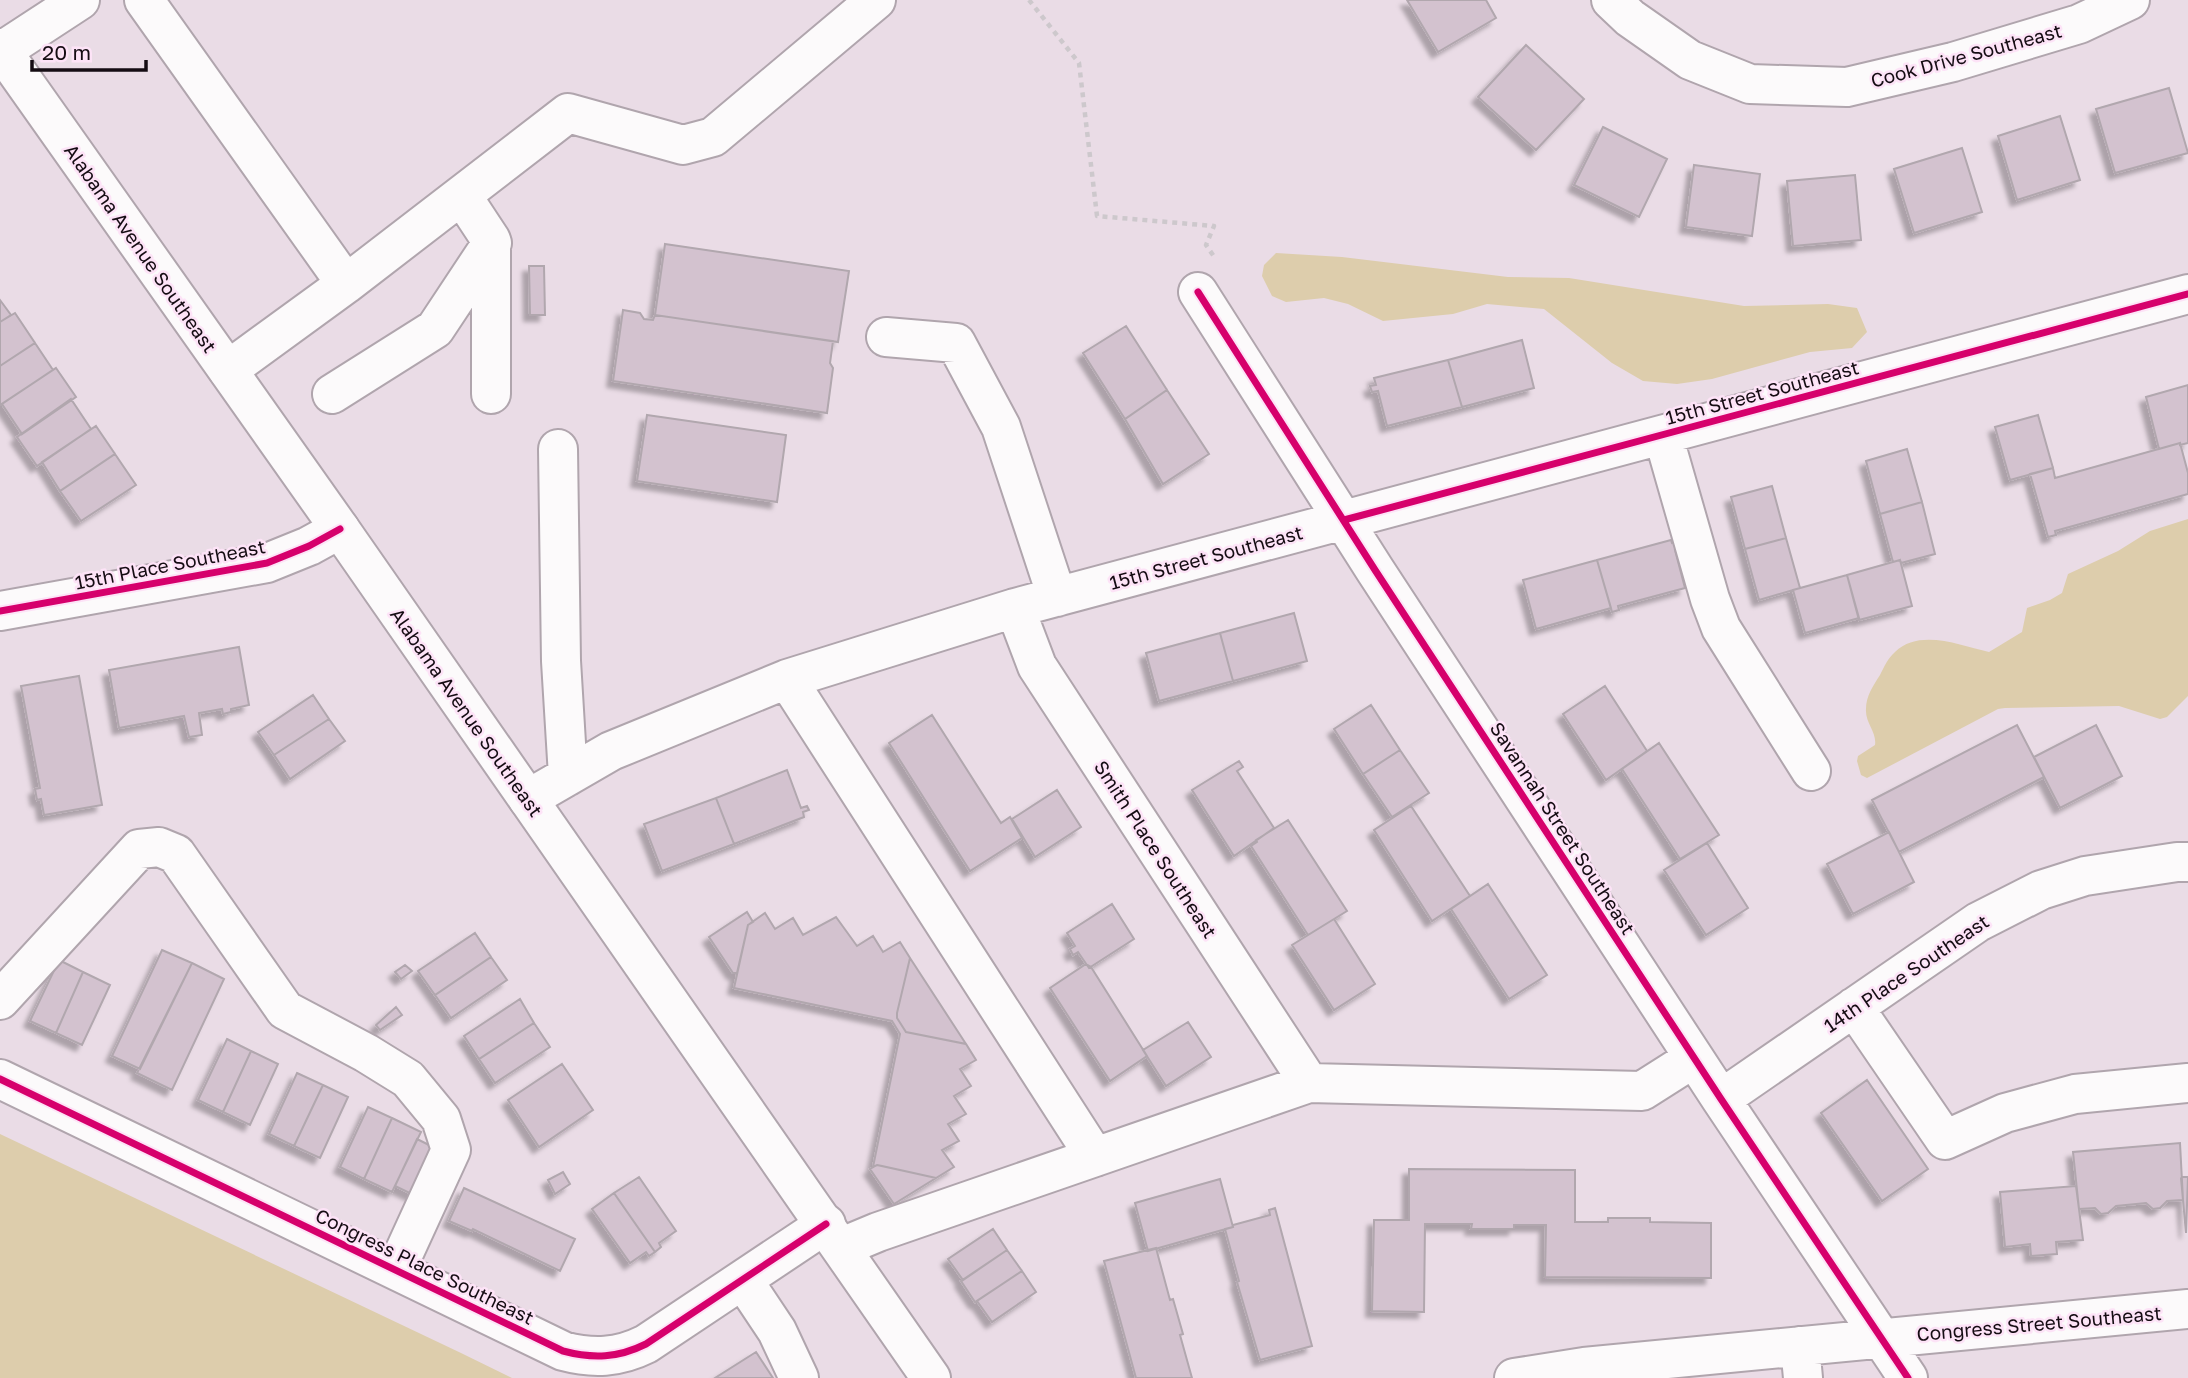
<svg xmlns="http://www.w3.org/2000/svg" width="2188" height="1378" viewBox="0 0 2188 1378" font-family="'Golos Text',sans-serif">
<defs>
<filter id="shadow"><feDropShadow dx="-6" dy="6" stdDeviation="2" flood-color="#0004"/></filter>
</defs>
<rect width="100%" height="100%" fill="#eadce6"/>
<path fill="#ddcdac" d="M1276,253L1342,257L1508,277L1569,278L1744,306L1828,304L1857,308L1867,332L1852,348L1810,352L1712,379L1677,384L1643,381L1612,363L1544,309L1487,304L1453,314L1383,321L1348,304L1324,298L1286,302L1272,296L1262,276L1264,265Z
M2188,519V696L2167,717L2160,719L2119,706L2005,708L1998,709L1867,778L1861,775L1857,761L1858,756L1875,745C1877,732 1865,723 1866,709C1866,696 1873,686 1880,675C1884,667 1888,658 1895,652C1920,628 1961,646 1989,652L2022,632L2027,608L2050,600L2062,593L2068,574L2118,551L2150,531Z
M0,1134L461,1353L512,1378H0Z"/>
<path fill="#d3c2cf" stroke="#b1a7ae" stroke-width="2" filter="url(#shadow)" d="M1407,0H1486L1496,18L1438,52Z
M1526,45L1584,99L1536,150L1478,97Z
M2169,88L2188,153L2115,173L2096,109Z
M2060,116L2080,180L2017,200L1998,136Z
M1603,127L1667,159L1639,217L1574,185Z
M1962,148L1982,212L1914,233L1894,169Z
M1694,165L1760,174L1752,236L1686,227Z
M1855,175L1861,240L1793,246L1787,181Z
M665,244L849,271L838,342L655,315Z
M529,266H544L545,315H530Z
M0,300L11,315L0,322Z
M623,310L640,313L644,319L653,320L655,315L833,341L830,363L833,368L827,413L613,381Z
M15,313L35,343L0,366V322Z
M1126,326L1167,390L1125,419L1083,353Z
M1522,340L1534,388L1462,407L1448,360Z
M35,343L53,370L0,405V366Z
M1448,360L1462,407L1387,426L1378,391L1372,392L1370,386L1376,385L1374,378Z
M56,368L76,397L22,434L2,404Z
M2188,385V443L2180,445V443L2159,449L2146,397Z
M1167,390L1209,454L1163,484L1125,419Z
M71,399L91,429L37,466L17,437Z
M647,415L786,435L777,502L637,481Z
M2038,415L2053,468L2010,480L1995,427Z
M96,426L115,454L60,491L42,462Z
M2180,443L2188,473V494L2055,531L2056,535L2048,537L2030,474L2053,468L2055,478Z
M1907,449L1922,502L1880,514L1866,461Z
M115,454L136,485L81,521L60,491Z
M1772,486L1786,538L1745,549L1731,497Z
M1922,502L1935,554L1901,563L1900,560L1893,562L1880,514Z
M1786,538L1800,588L1759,600L1745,549Z
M1671,540L1672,543L1678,541L1680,549L1675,550L1685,588L1618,606L1619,610L1612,612L1597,560Z
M1597,560L1611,608L1536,629L1523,580Z
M1900,560L1912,606L1859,620L1847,575Z
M1847,575L1859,618L1805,633L1793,590Z
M1294,613L1307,661L1233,681L1220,633Z
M1220,633L1233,681L1159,701L1146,653Z
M239,647L249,705L231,709V712L223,714L222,709L199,713L202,735L189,737L184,716L119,728L109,670Z
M79,676L102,805L44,815L41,799L37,800L35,789L40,788L21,686Z
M1605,686L1647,751L1606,780L1563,714Z
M313,695L329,719L274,755L258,732Z
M1371,705L1400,750L1363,774L1334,729Z
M932,715L1001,823L1010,817L1022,838L970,871L889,743Z
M329,719L345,741L290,779L274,755Z
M2017,725L2044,777L1899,852L1872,800Z
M2096,725L2122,776L2060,808L2034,757Z
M1659,743L1719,835L1680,859L1622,769Z
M1400,750L1429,793L1392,817L1363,774Z
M1239,761L1243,767L1237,771L1274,828L1234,856L1192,790Z
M787,770L801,808L807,806L809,810L803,812L804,817L734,844L716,798Z
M1057,790L1081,827L1035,857L1012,819Z
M716,798L734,844L662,871L644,824Z
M1411,806L1470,896L1432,921L1374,830Z
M1288,820L1347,911L1308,935L1251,846L1257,842L1256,840Z
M1889,832L1914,882L1853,914L1827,864Z
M1707,843L1748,908L1706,935L1664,870Z
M1488,884L1547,975L1509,999L1451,909Z
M1112,904L1134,939L1089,968L1078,952L1073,955L1070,949L1075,946L1067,933Z
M747,912L753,922L748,925L737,973H733L709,937Z
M765,913L775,929L793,918L803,935L836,917L857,946L873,936L883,952L900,942L910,958L897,1013V1018L906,1032L966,1044L976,1060L960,1069L971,1086L954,1096L966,1114L948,1124L959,1141L942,1150L954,1167L936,1178L877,1165L873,1167L900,1034L892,1021L734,988L748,925Z
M1334,919L1375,984L1334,1010L1292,945Z
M475,933L491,957L435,995L418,971Z
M162,950L192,963L140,1069L112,1056Z
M491,957L507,980L451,1018L435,995Z
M910,958L966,1044L906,1032L897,1018V1013Z
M59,960L83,972L56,1033L30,1021Z
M192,963L224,979L172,1090L137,1073Z
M1086,964L1091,967L1147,1056L1110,1081L1050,988Z
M405,965L412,971L401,979L395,972Z
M83,972L110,985L82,1045L56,1033Z
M520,999L534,1023L479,1059L464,1036Z
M396,1007L402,1015L380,1030L376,1025Z
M1188,1022L1211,1057L1166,1086L1143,1050Z
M534,1023L550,1047L495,1083L479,1059Z
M227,1039L251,1051L223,1112L198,1100Z
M251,1051L278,1064L250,1125L223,1112Z
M562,1064L593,1110L539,1147L508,1100Z
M297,1073L323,1085L294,1146L269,1134Z
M1867,1080L1928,1169L1882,1201L1821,1113Z
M323,1085L348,1097L320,1158L294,1146Z
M368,1107L392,1118L364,1179L340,1167Z
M392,1118L421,1132L392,1192L364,1179Z
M417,1139L441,1151L418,1197L395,1186Z
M2180,1143L2183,1200L2167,1201L2160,1208L2153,1209L2146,1203L2116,1206L2108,1213L2101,1214L2095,1208L2079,1209L2073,1152Z
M877,1165L882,1166L936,1178L894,1204L870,1169Z
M1409,1169L1575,1170V1222H1608V1218H1650V1222L1711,1223V1278L1545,1277L1546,1225H1514V1229H1471L1472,1224H1425L1424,1312L1372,1311L1374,1220H1409Z
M563,1172L570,1184L555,1194L548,1180Z
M639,1177L676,1231L659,1243L661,1247L655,1252L614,1193Z
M2183,1177H2188L2186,1233L2181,1178Z
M1220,1179L1233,1227L1148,1251L1135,1203Z
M2076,1186L2083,1240L2056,1242L2057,1254L2031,1256L2030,1244L2005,1247L2000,1192Z
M464,1188L575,1239L560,1271L473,1229L472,1231L449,1221Z
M614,1193L655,1252L649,1256L646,1252L630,1263L592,1209Z
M1275,1208L1312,1346L1260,1360L1237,1282L1239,1281L1225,1229L1233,1227V1225L1270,1215L1269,1210Z
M993,1229L1007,1250L963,1280L948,1259Z
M1156,1248L1170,1300L1173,1299L1183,1334L1180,1335L1192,1378H1136L1104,1261Z
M1007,1250L1022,1271L975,1302L961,1281Z
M1022,1271L1036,1292L992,1322L977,1301Z
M756,1352L773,1378H715Z"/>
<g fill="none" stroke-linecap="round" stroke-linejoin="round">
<g stroke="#b0a5ad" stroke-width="42">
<path id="minor" d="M144,0L346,284
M1611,0L1630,18L1690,60L1750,84L1847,87L1953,62L2079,24L2130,0
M2,51L80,0
M462,196L491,240V394
M1198,292L1375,570L1721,1099L1908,1378
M886,337L956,343L1001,427L1057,597
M228,370L346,284L568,113L683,145L713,137L876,0
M332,394L435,329L492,243
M1663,435L1710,599L1721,628L1811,771
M558,449L561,661L568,776
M1015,608L1037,666L1309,1083
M0,611L267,563L309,546L340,529
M787,679L1095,1157
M528,799L611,751L787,679L1015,608L2188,294
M0,1000L139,849L159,847L176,854L285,1010L366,1053L408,1079L441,1119L451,1150L396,1270
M1854,1007L1945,1140L2005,1113L2075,1094L2188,1083
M0,1079L563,1351C593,1359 618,1358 646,1344L826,1224
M1721,1099L1978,922L2041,890L2085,876L2177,862H2188
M842,1247L878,1232L1309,1083L1642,1091L1694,1058
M743,1280L777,1331L799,1378
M1800,1346L1803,1378
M1514,1378L1584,1367L2188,1309"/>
</g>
<g stroke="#b0a5ad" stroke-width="42">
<path id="major" d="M0,48L340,529L931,1378"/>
</g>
<path stroke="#cdc8cc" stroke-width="4.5" stroke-dasharray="5 5" stroke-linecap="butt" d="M1029,0L1079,63L1097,216L1214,226L1206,245L1215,258"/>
<use href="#minor" stroke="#fcfafb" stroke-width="38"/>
<use href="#major" stroke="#fcfafb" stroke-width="38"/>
<g stroke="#fde3f7" stroke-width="11">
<path id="cycleway" d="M1198,292L1375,570L1721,1099L1908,1378
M1344,520L2188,294
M0,611L267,563L309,546L340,529
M0,1079L563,1351C593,1359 618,1358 646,1344L826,1224"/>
</g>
<use href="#cycleway" stroke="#d6006c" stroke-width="7"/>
</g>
<g text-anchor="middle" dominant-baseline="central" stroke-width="5" stroke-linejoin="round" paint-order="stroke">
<g font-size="19" fill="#150c13" stroke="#fde3f7">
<text transform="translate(1966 55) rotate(-15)">Cook Drive Southeast</text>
<text transform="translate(141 248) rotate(55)">Alabama Avenue Southeast</text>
<text transform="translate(1762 392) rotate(-15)">15th Street Southeast</text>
<text transform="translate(1206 557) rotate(-15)">15th Street Southeast</text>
<text transform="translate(170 564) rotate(-11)">15th Place Southeast</text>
<text transform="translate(467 712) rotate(55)">Alabama Avenue Southeast</text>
<text transform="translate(1563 828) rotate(57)">Savannah Street Southeast</text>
<text transform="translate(1156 849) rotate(57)">Smith Place Southeast</text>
<text transform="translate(1906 973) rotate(-34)">14th Place Southeast</text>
<text transform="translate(425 1266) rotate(26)">Congress Place Southeast</text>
<text transform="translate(2039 1323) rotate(-5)">Congress Street Southeast</text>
</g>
</g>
<path d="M32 60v10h114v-10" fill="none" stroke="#150c13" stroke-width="3.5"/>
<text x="42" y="60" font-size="21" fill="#150c13" stroke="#fde3f7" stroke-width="5" paint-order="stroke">20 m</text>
</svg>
